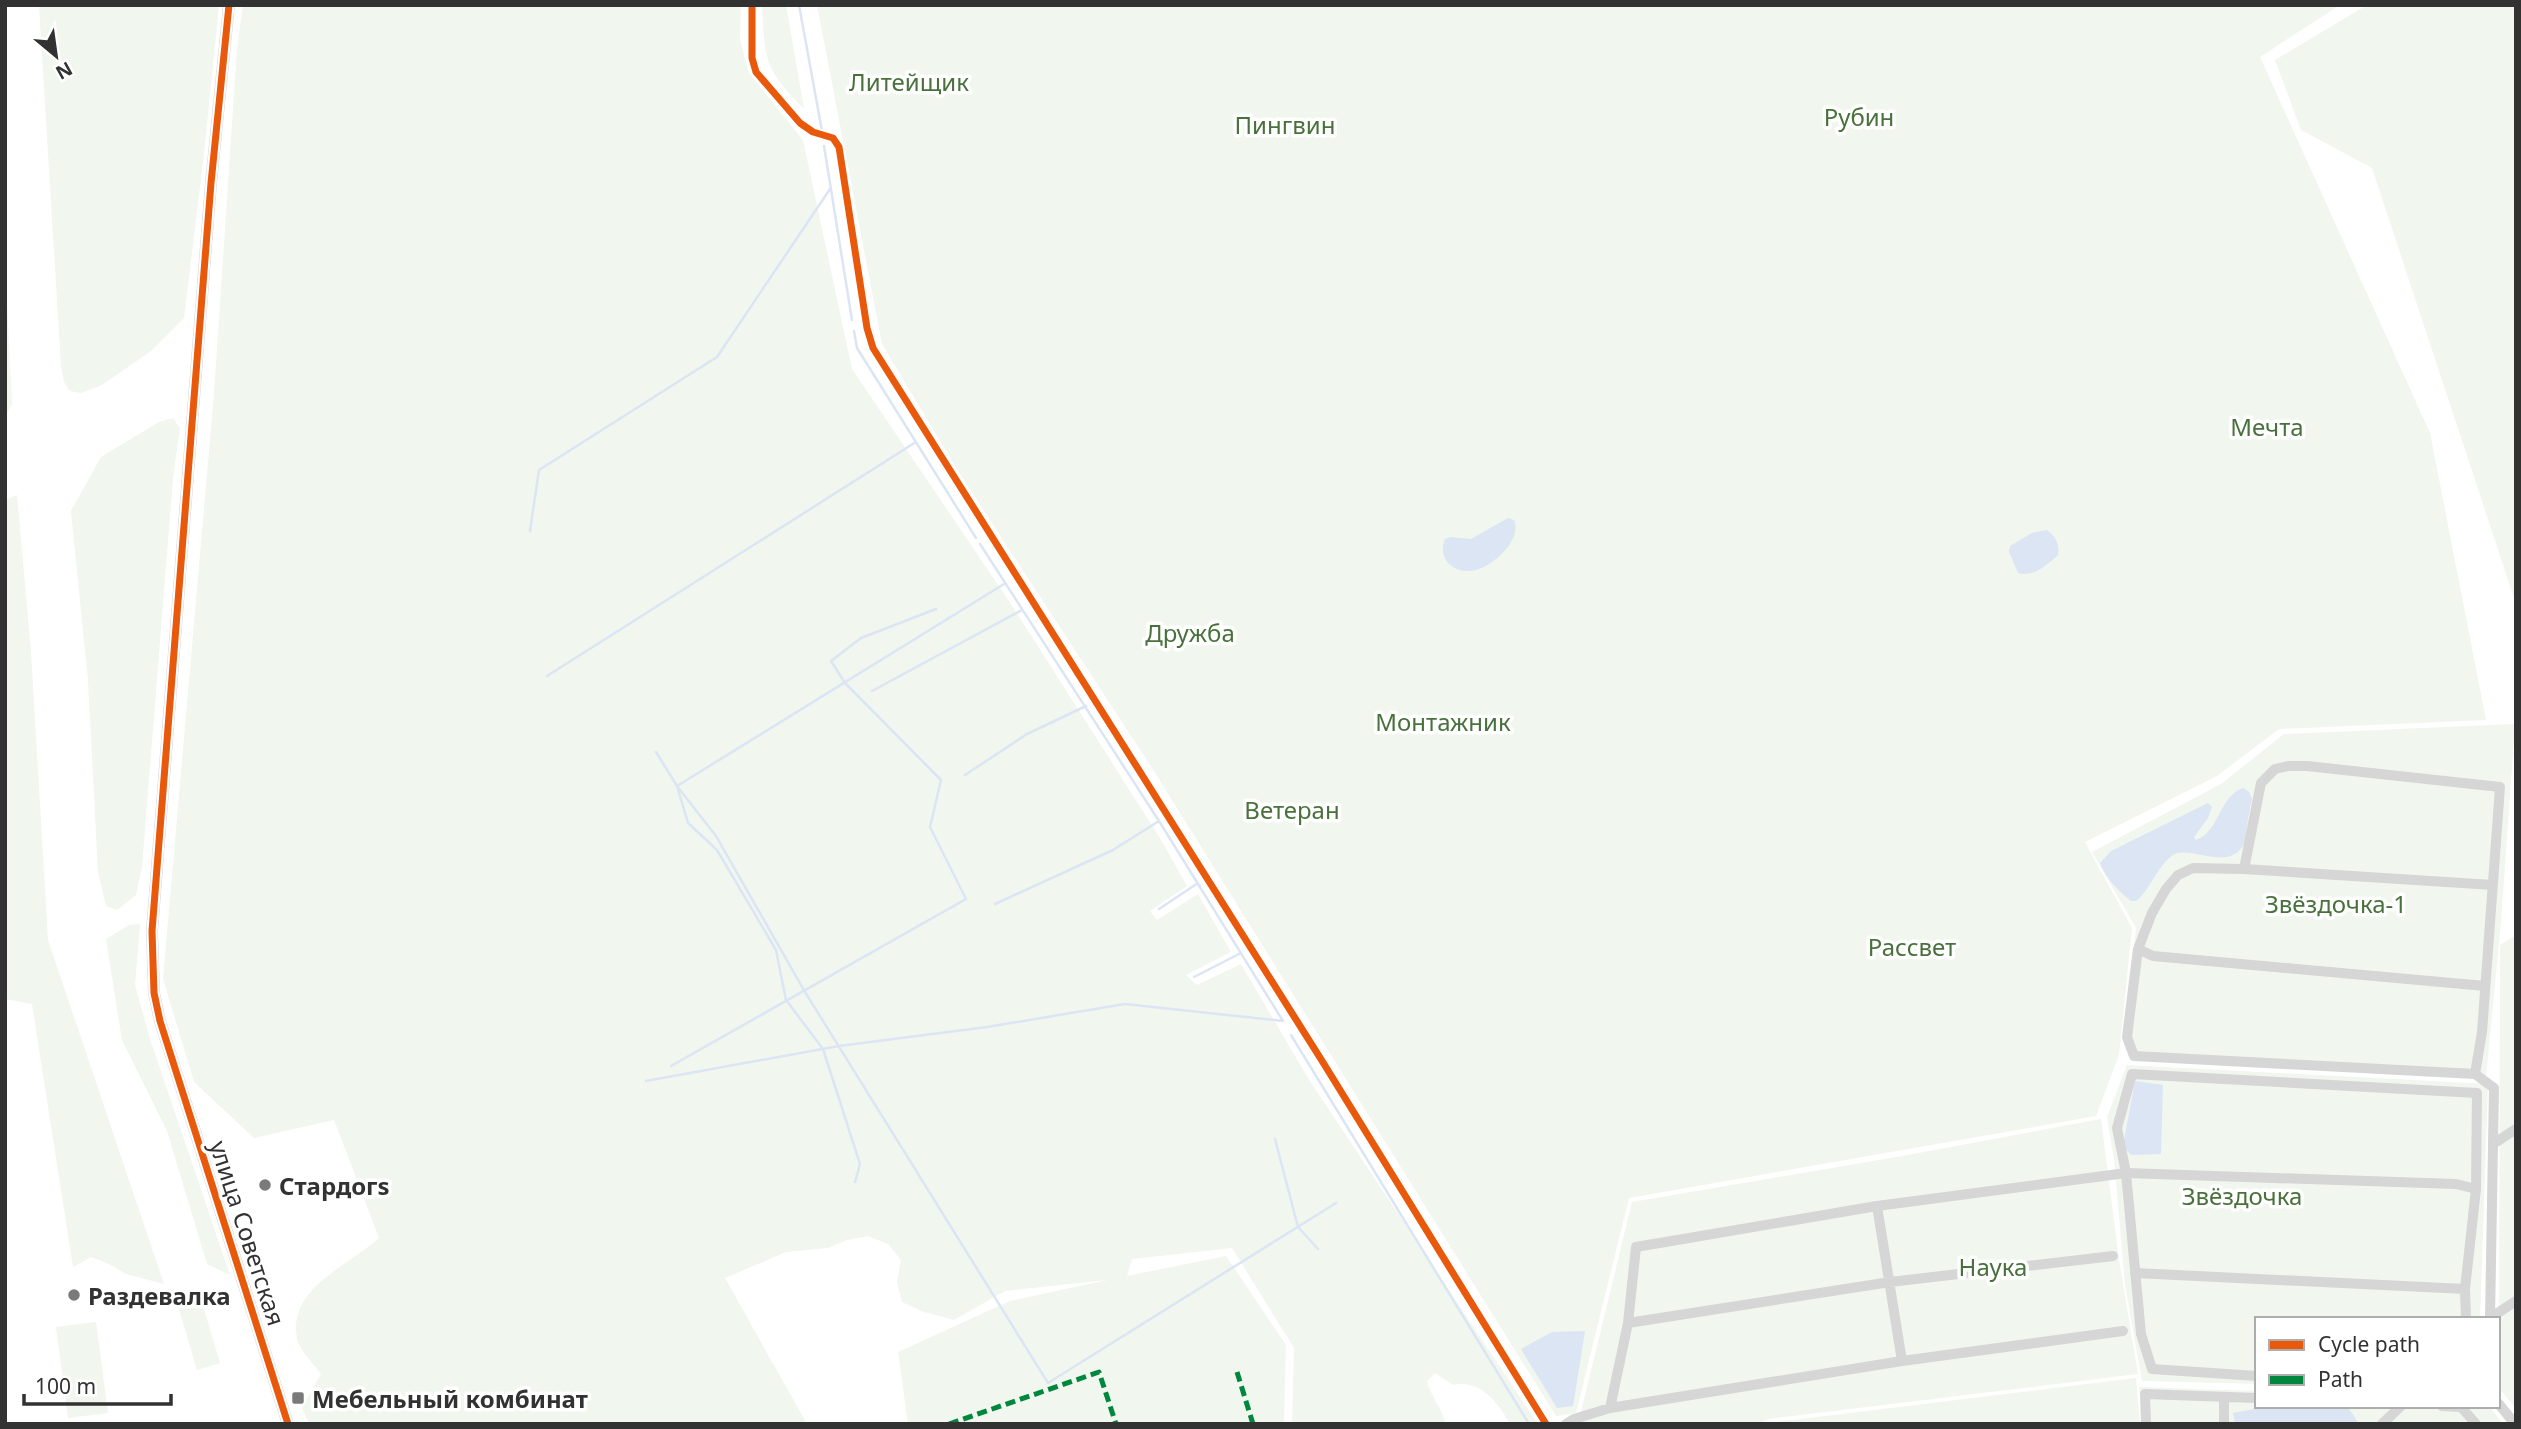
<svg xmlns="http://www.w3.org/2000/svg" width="2521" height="1429" viewBox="0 0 2521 1429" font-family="'Noto Sans',sans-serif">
<rect width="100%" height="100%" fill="#fff"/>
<path fill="#f1f6ee" d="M39,5H219L204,154L184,318L151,351L102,385L81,393L70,391L64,382L61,366Z
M243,5H741L740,39L749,73L803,140L852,369L1011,604L1160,838L1187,886L1150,911L1157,920L1198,894L1231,952L1186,975L1197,985L1241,964L1308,1078L1538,1424H1510C1498,1402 1480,1379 1453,1385L1435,1373L1427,1381C1430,1396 1443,1408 1445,1424H1292L1294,1348L1232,1248L1132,1259L1127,1276L1226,1256L1286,1345L1284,1424H908L898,1352L1010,1301L1107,1280L1005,1291L954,1320L921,1311L902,1302L897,1282L901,1260L888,1244L868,1236L847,1240L828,1248L786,1252L725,1278L807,1424H309L302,1408L321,1374C314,1364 298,1349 297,1338C288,1288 348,1266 379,1238L334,1120L254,1138L194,1082L163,979L214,394L237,49Z
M762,5H786L804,109C764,67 765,62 762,5Z
M817,5H2340L2260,57L2430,433L2486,720L2279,729L2217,776L2085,842L2132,928L2119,1055L2096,1116L1629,1198L1576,1413L1556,1416L1150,765L958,471L882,344Z
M2367,5H2516V604L2372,168L2301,130L2275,60Z
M5,262L12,404L5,417Z
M173,418L180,428L173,478L142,867L136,895L117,910L106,906L98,872L88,680L71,511L101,457L159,422Z
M17,495L31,652L48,940L164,1284L126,1274L109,1264L91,1257L73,1267L32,1004L5,999V500Z
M2515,724L2501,922L2486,1077L2129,1057L2124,1041L2136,928L2092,852L2221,784L2284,734Z
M140,924L135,985L150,1039L230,1275L207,1264L167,1131L122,1040L106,939L129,925Z
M2516,935V1409L2499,1388L2500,945Z
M2127,1065L2488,1084L2480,1319H2257V1384L2142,1381L2125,1285L2114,1159L2107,1117Z
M2101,1119L2119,1260L2138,1374L1768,1419L1757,1424H1581V1412L1632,1202L1908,1155Z
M201,1299L220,1363L197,1370L178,1306Z
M96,1322L108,1413L68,1418L56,1327Z
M2136,1378L2140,1424H1765L1767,1423Z
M2139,1387L2257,1391V1406H2489L2503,1424H2143Z"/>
<path fill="#dbe5f4" d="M1508,518L1514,520C1522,539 1496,563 1479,569C1458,577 1436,561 1445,539L1450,537L1471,539Z
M2047,530C2055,536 2060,544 2058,555C2048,564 2033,578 2018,573L2009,552L2010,546L2032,533Z
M2243,788L2249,792L2252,799C2249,812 2247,822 2246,836C2246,839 2245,843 2243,846C2226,872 2188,844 2173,855C2157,866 2149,892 2136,901H2131C2118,890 2106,879 2100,863L2111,851L2208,803L2212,807L2208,818L2194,837L2196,840C2219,833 2219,796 2243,788Z
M2135,1081L2163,1085L2161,1154L2131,1155L2123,1146Z
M1585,1331L1573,1406L1557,1408L1521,1349L1552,1332Z
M2271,1406L2348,1407L2359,1424H2235L2233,1413Z"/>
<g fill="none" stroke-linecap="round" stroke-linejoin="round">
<path stroke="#dbe5f4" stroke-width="2.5" d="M799,5L822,131
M824,146L852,320
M854,331L857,348L976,538
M530,531L539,470L717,357L830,189
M980,544L1159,821L1283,1021
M547,676L916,442
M872,691L1022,610
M656,752L677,786L716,836L805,992L1048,1383L1336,1203
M965,775L1027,734L1086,706
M995,904L1113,850L1159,821
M1159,909L1198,883
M1194,977L1241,953
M1291,1035L1529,1424
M671,1066L966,899L930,827L941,780L845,683L831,661L861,638L936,609
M646,1081L839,1046L987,1027L1125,1004L1283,1021
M1275,1139L1298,1227L1318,1249
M855,1182L860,1164L823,1049L786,1000L776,950L717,850L688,823L677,786L1004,584"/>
<path stroke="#d6d6d6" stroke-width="10" d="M752,5V58L756,72L800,123L813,132L833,138L839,147L867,328L873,348L1324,1064L1546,1424
M2244,869L2261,783L2275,769L2288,766H2307L2500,787L2482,1032L2475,1074
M2138,949L2153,956L2485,986
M2493,1144L2516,1129
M1877,1206L1902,1361
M2135,1273L2465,1289
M2490,1318L2516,1301
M2490,1319L2494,1088L2475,1074L2134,1056L2127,1037L2138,949L2152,913L2166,889L2178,875L2193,868L2244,869L2493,885
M1628,1323L1890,1282L2113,1256
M2257,1376L2152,1369L2141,1334L2126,1173L2117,1128L2132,1074L2477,1093L2476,1189L2465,1289L2466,1319
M2498,1403L2515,1424
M2442,1406L2461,1407L2476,1424
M1610,1408L1902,1361L2123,1331
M1566,1424L1574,1419L1610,1408L1628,1323L1636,1247L1877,1206L2126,1173L2456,1184L2476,1189
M2146,1424L2145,1394L2257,1398
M2224,1424V1397
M2382,1424L2401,1406"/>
<path stroke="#d6d6d6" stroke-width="12" d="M229,5L211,183L152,931L154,993L160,1021L288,1424"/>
<path stroke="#00873e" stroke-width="5" stroke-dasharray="10 5" stroke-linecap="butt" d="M1237,1372L1253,1424
M949,1424L1099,1372L1116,1424"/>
<g stroke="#fff" stroke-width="11">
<path id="cycleway" d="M229,5L211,183L152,931L154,993L160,1021L288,1424
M752,5V58L756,72L800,123L813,132L833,138L839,147L867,328L873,348L1324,1064L1546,1424"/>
</g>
<use href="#cycleway" stroke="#e8590c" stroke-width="7"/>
</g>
<g fill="#7a7a7a" stroke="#fff" stroke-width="2.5">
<circle cx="265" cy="1185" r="7"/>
<circle cx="74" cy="1295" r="7"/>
<rect x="291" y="1391" width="14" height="14" rx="3.5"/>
</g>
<g text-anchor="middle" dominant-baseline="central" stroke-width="7" stroke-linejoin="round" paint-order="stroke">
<g font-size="24" fill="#49713c" stroke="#fff">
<text x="909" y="81">Литейщик</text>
<text x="1859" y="116">Рубин</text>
<text x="1285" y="124">Пингвин</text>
<text x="2267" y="426">Мечта</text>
<text x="1190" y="632">Дружба</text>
<text x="1443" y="721">Монтажник</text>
<text x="1292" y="809">Ветеран</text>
<text x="2336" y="903">Звёздочка-1</text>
<text x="1912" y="946">Рассвет</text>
<text x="2242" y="1195">Звёздочка</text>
<text x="1993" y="1266">Наука</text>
</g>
<g font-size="24" font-weight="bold" fill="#323232" stroke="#fff" text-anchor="start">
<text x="279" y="1185">Стардогs</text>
<text x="88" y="1295">Раздевалка</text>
<text x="312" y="1398">Мебельный комбинат</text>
</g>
<g font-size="24" fill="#323232" stroke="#fff">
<text transform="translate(248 1233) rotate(72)">улица Советская</text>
</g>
</g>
<rect width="2521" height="1429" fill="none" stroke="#323232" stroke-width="14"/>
<rect x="2255" y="1317" width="245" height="91" fill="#ffffff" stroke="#adadad" stroke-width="2"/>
<rect x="2269" y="1340" width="35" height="10" fill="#e8590c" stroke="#adadad" stroke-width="2"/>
<text x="2318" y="1352" font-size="21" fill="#323232">Cycle path</text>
<rect x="2269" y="1375" width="35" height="10" fill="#00873e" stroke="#adadad" stroke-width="2"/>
<text x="2318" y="1387" font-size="21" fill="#323232">Path</text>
<g transform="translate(56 56) rotate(151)" stroke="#ffffff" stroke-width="5" paint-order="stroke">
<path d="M0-5L12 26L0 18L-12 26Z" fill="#323232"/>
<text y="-10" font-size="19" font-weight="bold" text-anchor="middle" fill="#323232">N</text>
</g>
<path d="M24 1394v10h147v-10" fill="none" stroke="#323232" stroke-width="3.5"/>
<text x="35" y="1394" font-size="21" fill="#323232" stroke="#ffffff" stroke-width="5" paint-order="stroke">100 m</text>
</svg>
